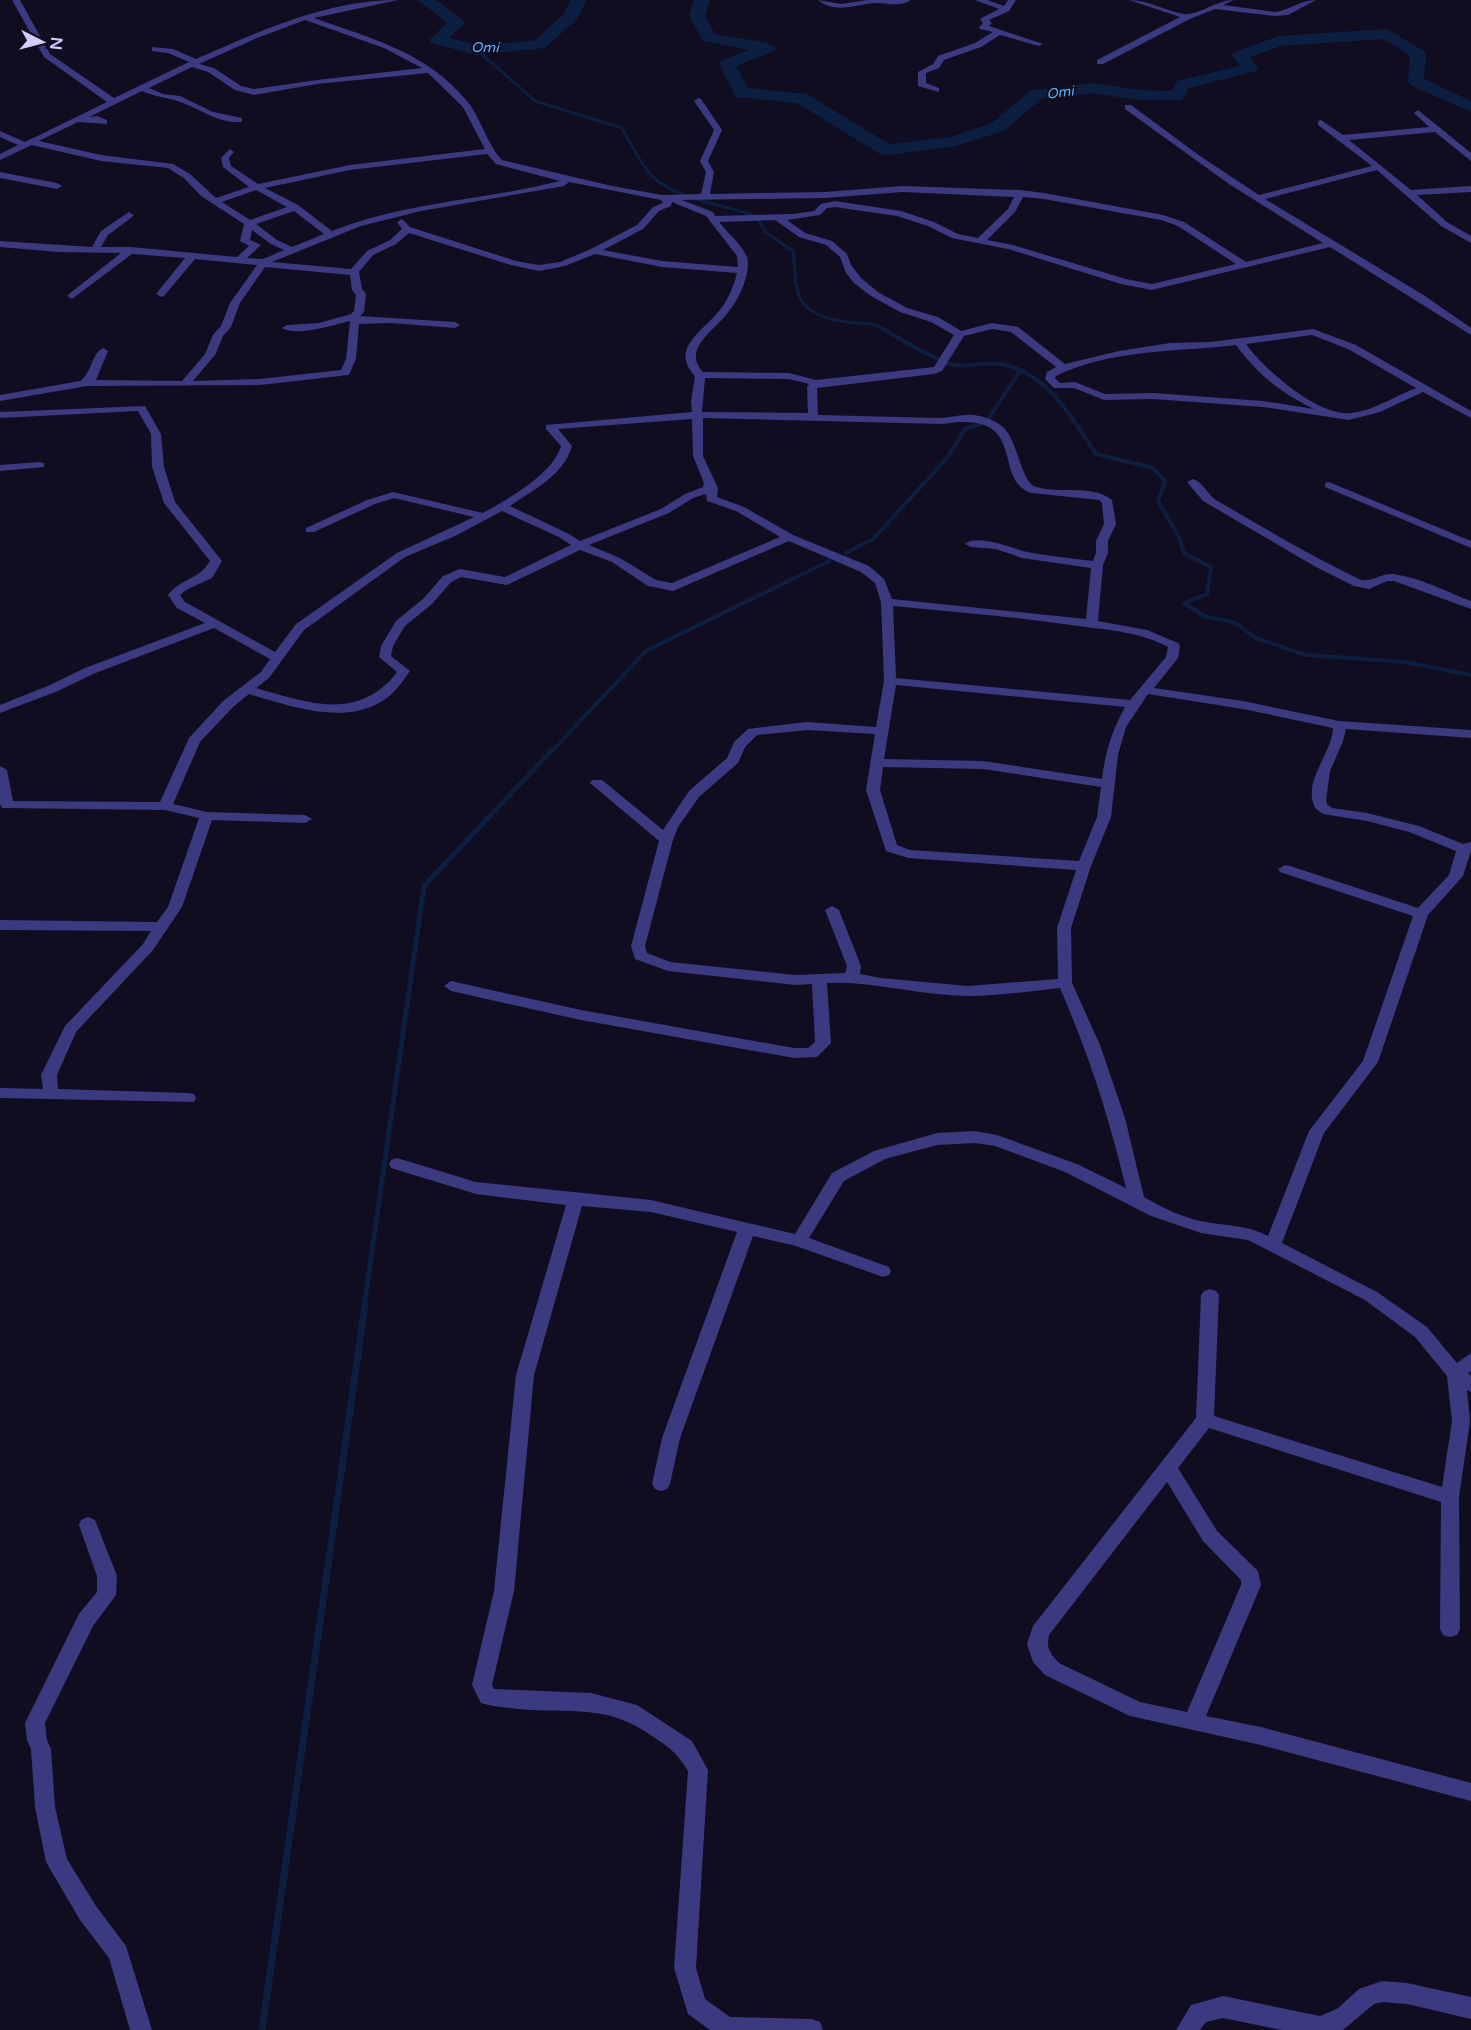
<svg xmlns="http://www.w3.org/2000/svg" width="1471" height="2030" viewBox="0 0 1471 2030" font-family="'Varela Round',sans-serif">
<style>
.lines{fill:none;stroke-linecap:round;stroke-linejoin:round}
.stream-far3{stroke:#0c1f41;stroke-width:3}
.stream-far2{stroke:#0c1f41;stroke-width:4}
.stream-far1{stroke:#0c1f41;stroke-width:5}
.stream{stroke:#0c1f41;stroke-width:7}
.river{fill:#0c1f41;fill-rule:evenodd}
.street{fill:#3b397f;fill-rule:evenodd}
.labels{text-anchor:middle;stroke-width:4.5;stroke-linejoin:round;paint-order:stroke}
.far-water-label{font-size:14px;font-style:italic;fill:#5db3fd;stroke:#100d20}
</style>
<rect width="100%" height="100%" fill="#100d20"/>
<g class="lines">
<path class="stream-far3" d="M477,50L535,101L622,128C632,144 639,163 652,176C679,202 724,203 757,217L765,232L793,251C795,265 794,286 800,298C813,322 851,323 874,324L879,327"/>
<g class="stream-far2">
<path d="M876,325C900,338 925,355 950,364C965,369 985,361 1001,364C1047,372 1073,419 1096,454L1153,468L1165,481L1158,501L1179,537L1184,553L1211,567L1207,594L1184,603L1206,617L1234,622L1256,638L1306,655L1405,662L1471,675"/>
<polyline points="846,553 873,539 947,458 965,429 986,422 1020,371"/>
<polyline points="551,752 646,651 829,561"/>
</g>
<polyline class="stream-far1" points="364,1307 424,886 552,750"/>
<polyline class="stream" points="262,2030 365,1305"/>
<g class="river">
<polygon points="418,0 436,0 463,20 465,23 449,38 477,45 534,41 564,14 571,0 587,0 577,19 545,48 477,55 431,43 429,40 447,23"/>
<polygon points="694,0 710,0 705,16 715,34 768,43 776,48 774,51 736,66 748,88 807,94 889,144 950,137 992,123 1030,91 1036,90 1093,83 1138,90 1171,91 1177,81 1240,66 1232,55 1234,52 1279,36 1387,29 1424,51 1426,54 1424,79 1471,101 1471,112 1410,85 1408,81 1410,56 1384,39 1281,46 1250,57 1258,68 1256,71 1189,88 1182,100 1138,100 1093,93 1041,99 1004,131 952,147 886,155 880,154 797,103 736,97 719,64 721,61 749,50 703,41 689,16"/>
</g>
<g class="street">
<path d="M12,0H20L50,54L114,98L189,62L168,53L152,51V47L173,49L196,59C260,31 327,0 398,0L314,18C370,38 427,52 467,101C481,118 488,146 502,160L612,186L662,195L701,194L706,172L700,161L714,130L694,101L698,98L701,99L722,130L708,161L714,172L710,194L825,192L902,186L1020,190L1044,193L1163,215L1184,222L1246,262L1323,243L1229,184L1125,109V105H1131L1200,156L1259,195L1372,166L1318,125V121L1321,120L1343,135L1429,127L1414,113L1418,110L1471,153V161L1435,132L1349,140L1411,190L1471,186V192L1417,195L1447,222L1471,236V243L1441,226L1377,170L1265,199L1425,296L1471,328V335L1330,247L1152,290L1121,284L1008,249L952,238L928,226L897,216L835,207L827,208L820,215L787,220L805,233L832,241L847,254L851,265L861,278L878,292L907,308L938,317L961,331L992,323L1018,327L1065,364L1119,351L1170,343L1210,342L1313,329L1356,345L1471,411V418L1423,392L1380,412L1349,420L1263,407L1153,399L1104,400L1074,388H1054L1045,379L1047,372L1056,367L1011,332L992,329L964,336L942,371L934,374L817,388L818,415C858,416 898,417 938,418C950,418 962,414 974,415C985,417 996,420 1004,428C1018,442 1021,482 1036,487C1059,494 1093,484 1112,500L1116,524L1108,541V553L1103,565L1098,621L1147,630L1178,643L1180,646L1178,658L1154,688L1243,701L1339,721L1471,730V738L1346,729L1343,741L1330,771L1326,800L1327,804L1332,808L1367,813L1419,826L1463,844L1471,842V851L1463,876L1428,915L1378,1062L1324,1133L1282,1243L1377,1292L1427,1327L1457,1363L1471,1353V1371L1468,1373L1471,1376V1392L1467,1390L1470,1421L1459,1497L1460,1629L1457,1635L1450,1637L1443,1635L1440,1629L1441,1502L1209,1428L1178,1468L1217,1531L1258,1571L1261,1585L1206,1716L1261,1727L1471,1783V1801L1261,1745L1130,1716L1045,1675L1033,1662L1027,1644L1033,1626L1196,1418L1201,1295L1204,1291L1210,1289L1216,1291L1219,1295L1214,1416L1442,1487L1452,1421L1447,1376L1415,1337L1365,1300L1248,1240L1201,1233L1151,1216L1065,1172L995,1146L975,1143L937,1145L885,1159L844,1181L809,1238L889,1267L891,1271L889,1275L883,1277L796,1246L753,1236L680,1438L670,1484L667,1489L661,1491L655,1489L652,1484L662,1438L737,1232L651,1212L582,1206L534,1375L514,1591L492,1685L494,1689L591,1693L637,1705L692,1741L708,1770L696,1968L705,1999L730,2017L812,2019L820,2022L823,2030H710L688,2014L674,1968L688,1771C677,1753 669,1747 652,1736C605,1703 571,1714 518,1709C505,1707 493,1707 481,1703L472,1685L494,1591L516,1375L566,1205L476,1194L391,1168L389,1164L391,1160L397,1158L476,1182L651,1200L795,1234L832,1173L874,1151L937,1133L975,1131L997,1135L1077,1164L1126,1188C1109,1117 1089,1055 1060,988C1030,991 998,996 968,996C921,996 874,981 827,983L831,1043L817,1057L794,1058L581,1020L451,991L444,986L451,981L581,1010L794,1048H808L815,1042L812,984L795,985L668,971L635,959L631,946L659,841L590,783L592,780H602L663,830L689,791L727,758L734,742L748,729L807,722L876,727L884,681L881,602L875,583L861,572L789,541L673,591L648,586L612,562L580,550L507,585L461,577L451,582L432,604L405,626L393,646L391,656L410,671C401,684 392,697 377,704C339,724 287,705 249,694L233,707L200,742L173,804L207,812L305,815L312,819L305,823L212,820L182,907L153,950L76,1032L57,1075L58,1089L188,1093L194,1094L196,1098L194,1102L0,1098V1088L43,1089L41,1075L65,1026L143,944L151,931L0,930V920L157,922L168,907L199,818L165,810L2,808L0,804V766L7,770L13,801L160,802L189,738L223,701L261,672L270,659L214,628L93,674L58,691L0,713V705L50,685L85,668L205,623L177,608L168,595C181,578 199,580 210,561L164,503L152,467L151,434L138,411L0,418V412L145,406L161,434L164,467L175,502L222,561L212,578L186,590L180,595L185,602L275,652L296,624L397,553L474,517L394,498L375,504L314,532H306V528L367,500L393,492L483,513C508,499 553,474 561,446L546,429V425L692,412L691,401L695,376C669,349 703,331 719,311C728,300 734,286 737,273L662,267L595,254L565,266L539,271L511,265L409,233L396,244L373,255L359,272L362,289L366,294L364,312L360,316L455,322L460,325L455,328L391,323L359,324L356,359L349,375L260,385L87,386L0,401V395L80,381C92,373 91,354 103,348L108,351L96,380L182,381L205,354L213,335L221,326L230,303L257,265L195,259L164,296L161,297L156,294L185,258L132,254L72,299L67,296L69,294L121,253L58,252L0,247V241L92,247L101,231L129,212L134,215L132,217L108,235L101,247H131L237,257L249,246L240,241L244,224L201,196L184,178L168,168L101,161L32,145L0,160V154L18,145L0,137V131L25,142L107,102L44,57ZM305,20L384,48L422,68L317,80L254,89L241,86L214,68L199,64L257,38ZM192,67L208,72L235,90L254,95L317,84L428,73L463,107L485,149L350,165L258,184L231,166L229,158L234,152L230,149L221,158L223,167L249,187L216,198L190,174L173,164L101,155L39,141L78,122L107,124V120L97,116L89,117L142,91C153,96 163,97 174,100C197,106 216,124 242,122V118L213,112L180,96L163,94L149,88ZM487,154L496,164L560,181C485,200 405,202 332,231L298,205L265,188L350,170ZM569,182L661,200L663,203L653,207L637,225L591,249L560,262L539,265L516,261L410,227L402,219L397,222L402,229L390,240L367,251L351,269L272,262L361,226L421,211L564,186ZM256,190L287,207L250,220L222,202ZM902,192L1014,197L1008,209L978,238L958,234L934,222L901,211L835,201L821,204L814,211L793,214L715,216L713,212L682,200L825,198ZM1023,197L1044,199L1161,220L1178,226L1236,264L1152,284L1126,279L1013,245L987,240L1015,212ZM672,202L706,216L737,256L738,267L662,261L603,250L643,229L659,211L671,206ZM294,211L324,234L292,247L277,240L256,224ZM775,220L799,237L826,245L840,257L846,273L854,283L871,296L900,312L931,322L954,335L934,367L816,380L789,373L703,372C682,350 713,331 726,315C736,303 744,288 747,273C748,267 749,260 746,255C740,243 727,232 719,222ZM252,230L271,244L284,250L263,259L247,258L261,245L250,240ZM265,267L350,275L352,290L356,295L354,311L351,314L319,323L287,325L282,328C295,337 334,325 350,321L346,359L341,370L260,379L193,381L215,355L223,336L231,327L240,303ZM1312,335L1348,349L1416,388C1395,396 1373,411 1351,413C1318,417 1264,369 1246,344ZM1236,345C1257,374 1281,393 1314,409L1263,401L1153,393L1105,394L1075,382L1060,383L1055,378L1056,376C1110,349 1178,352 1236,345ZM705,378L789,379L809,384L807,387L808,413L702,412ZM703,418L942,424C1032,409 990,481 1032,493L1099,500L1102,503L1104,524L1096,541V553L1093,561C1070,558 1046,556 1023,551C1009,547 977,534 965,544L971,547L996,549L1022,558L1091,568L1086,619L892,599L884,579L869,566L793,535L744,507L717,497L718,488L703,456ZM692,419L693,456L704,483L703,487L685,494L661,509L580,541L567,533L510,506C533,490 564,475 572,446L558,429ZM706,494L707,501L736,511L780,537L672,583L656,580L620,558L589,545L669,513L693,498ZM502,511L559,537L571,545L505,577L460,569L443,576L424,598L396,621L381,646L379,657L397,672C359,722 308,703 256,688L269,678L304,630L405,557L455,536ZM893,606C955,612 1017,617 1078,626C1109,630 1140,632 1168,647L1166,657L1130,700L896,678ZM896,685L1125,707C1112,731 1105,752 1102,779L983,761L884,759ZM1148,694L1243,709L1333,728C1332,754 1302,781 1315,808L1323,814L1367,821L1409,832L1456,851L1449,875L1418,908L1290,866L1285,865L1278,869L1280,872L1413,916L1363,1061L1309,1131L1268,1236C1248,1225 1227,1226 1205,1222C1184,1218 1163,1208 1144,1197L1125,1118L1100,1045L1072,983L1071,928L1091,866L1111,817L1118,755L1126,727ZM807,730L875,734L866,790L886,851L908,858L1076,870L1057,928L1058,979L968,986L881,978L860,974L861,966L839,910L832,906L825,910L847,966L845,973L795,975L670,962L647,953L645,946L673,840L678,827L699,797L738,763L745,747L757,735ZM883,767L983,769L1101,787L1097,817L1079,861L910,850L897,845L880,790ZM1167,1482L1203,1541L1241,1580V1585L1187,1712L1140,1702L1059,1663C1050,1653 1046,1649 1049,1635Z"/>
<path d="M818,0L841,4L867,0H911C899,8 887,2 874,3C854,5 835,14 818,0Z"/>
<polygon points="975,0 987,0 1004,6 1008,0 1016,0 1009,11 989,20 992,23 989,26 1043,44 1039,46 1000,35 981,47 944,60 939,68 926,73 926,83 939,88 939,92 918,86 918,72 933,64 938,56 975,43 993,32 980,29 979,27 983,23 980,19 999,9"/>
<path d="M1129,0C1149,0 1165,11 1184,14C1197,16 1217,0 1234,0L1223,5L1275,12C1290,10 1301,0 1316,0L1288,15L1275,16L1215,9L1190,19L1103,64H1097V60L1180,17Z"/>
<polygon points="0,172 57,183 62,186 57,189 0,178"/>
<polygon points="40,462 44,463 44,467 0,471 0,465"/>
<path d="M1193,479C1203,482 1207,494 1216,500C1264,528 1311,556 1361,580C1373,582 1381,573 1393,574C1419,577 1447,592 1471,601V609L1394,581H1387L1369,589L1354,586L1316,567L1203,501L1187,482Z"/>
<polygon points="1329,482 1471,541 1471,548 1325,487 1325,483"/>
<polygon points="88,1517 95,1520 97,1525 117,1576 116,1595 93,1626 45,1723 47,1740 51,1749 55,1807 67,1859 96,1906 126,1946 152,2030 130,2030 109,1958 80,1920 46,1862 35,1807 31,1749 27,1740 25,1723 79,1614 97,1592 97,1576 79,1525 81,1520"/>
<polygon points="1382,1981 1407,1983 1471,1997 1471,2019 1407,2004 1382,2002 1374,2004 1343,2030 1282,2030 1223,2018 1206,2022 1200,2030 1176,2030 1191,2005 1223,1996 1320,2016 1337,2009 1359,1989"/>
</g>
</g>
<g class="labels">
<g class="far-water-label">
<text transform="translate(485 47) rotate(1)" y="5">Omi</text>
<text transform="translate(1060 92) rotate(-7)" y="5">Omi</text>
</g>
</g>
<g transform="translate(42 42) rotate(96)" stroke="#100d20" stroke-width="4.5" paint-order="stroke">
<path d="M0-4.5L10 22L0 15L-10 22Z" fill="#d3cdfe"/>
<text y="-9" font-size="16" font-weight="bold" text-anchor="middle" fill="#d3cdfe">N</text>
</g>
</svg>
